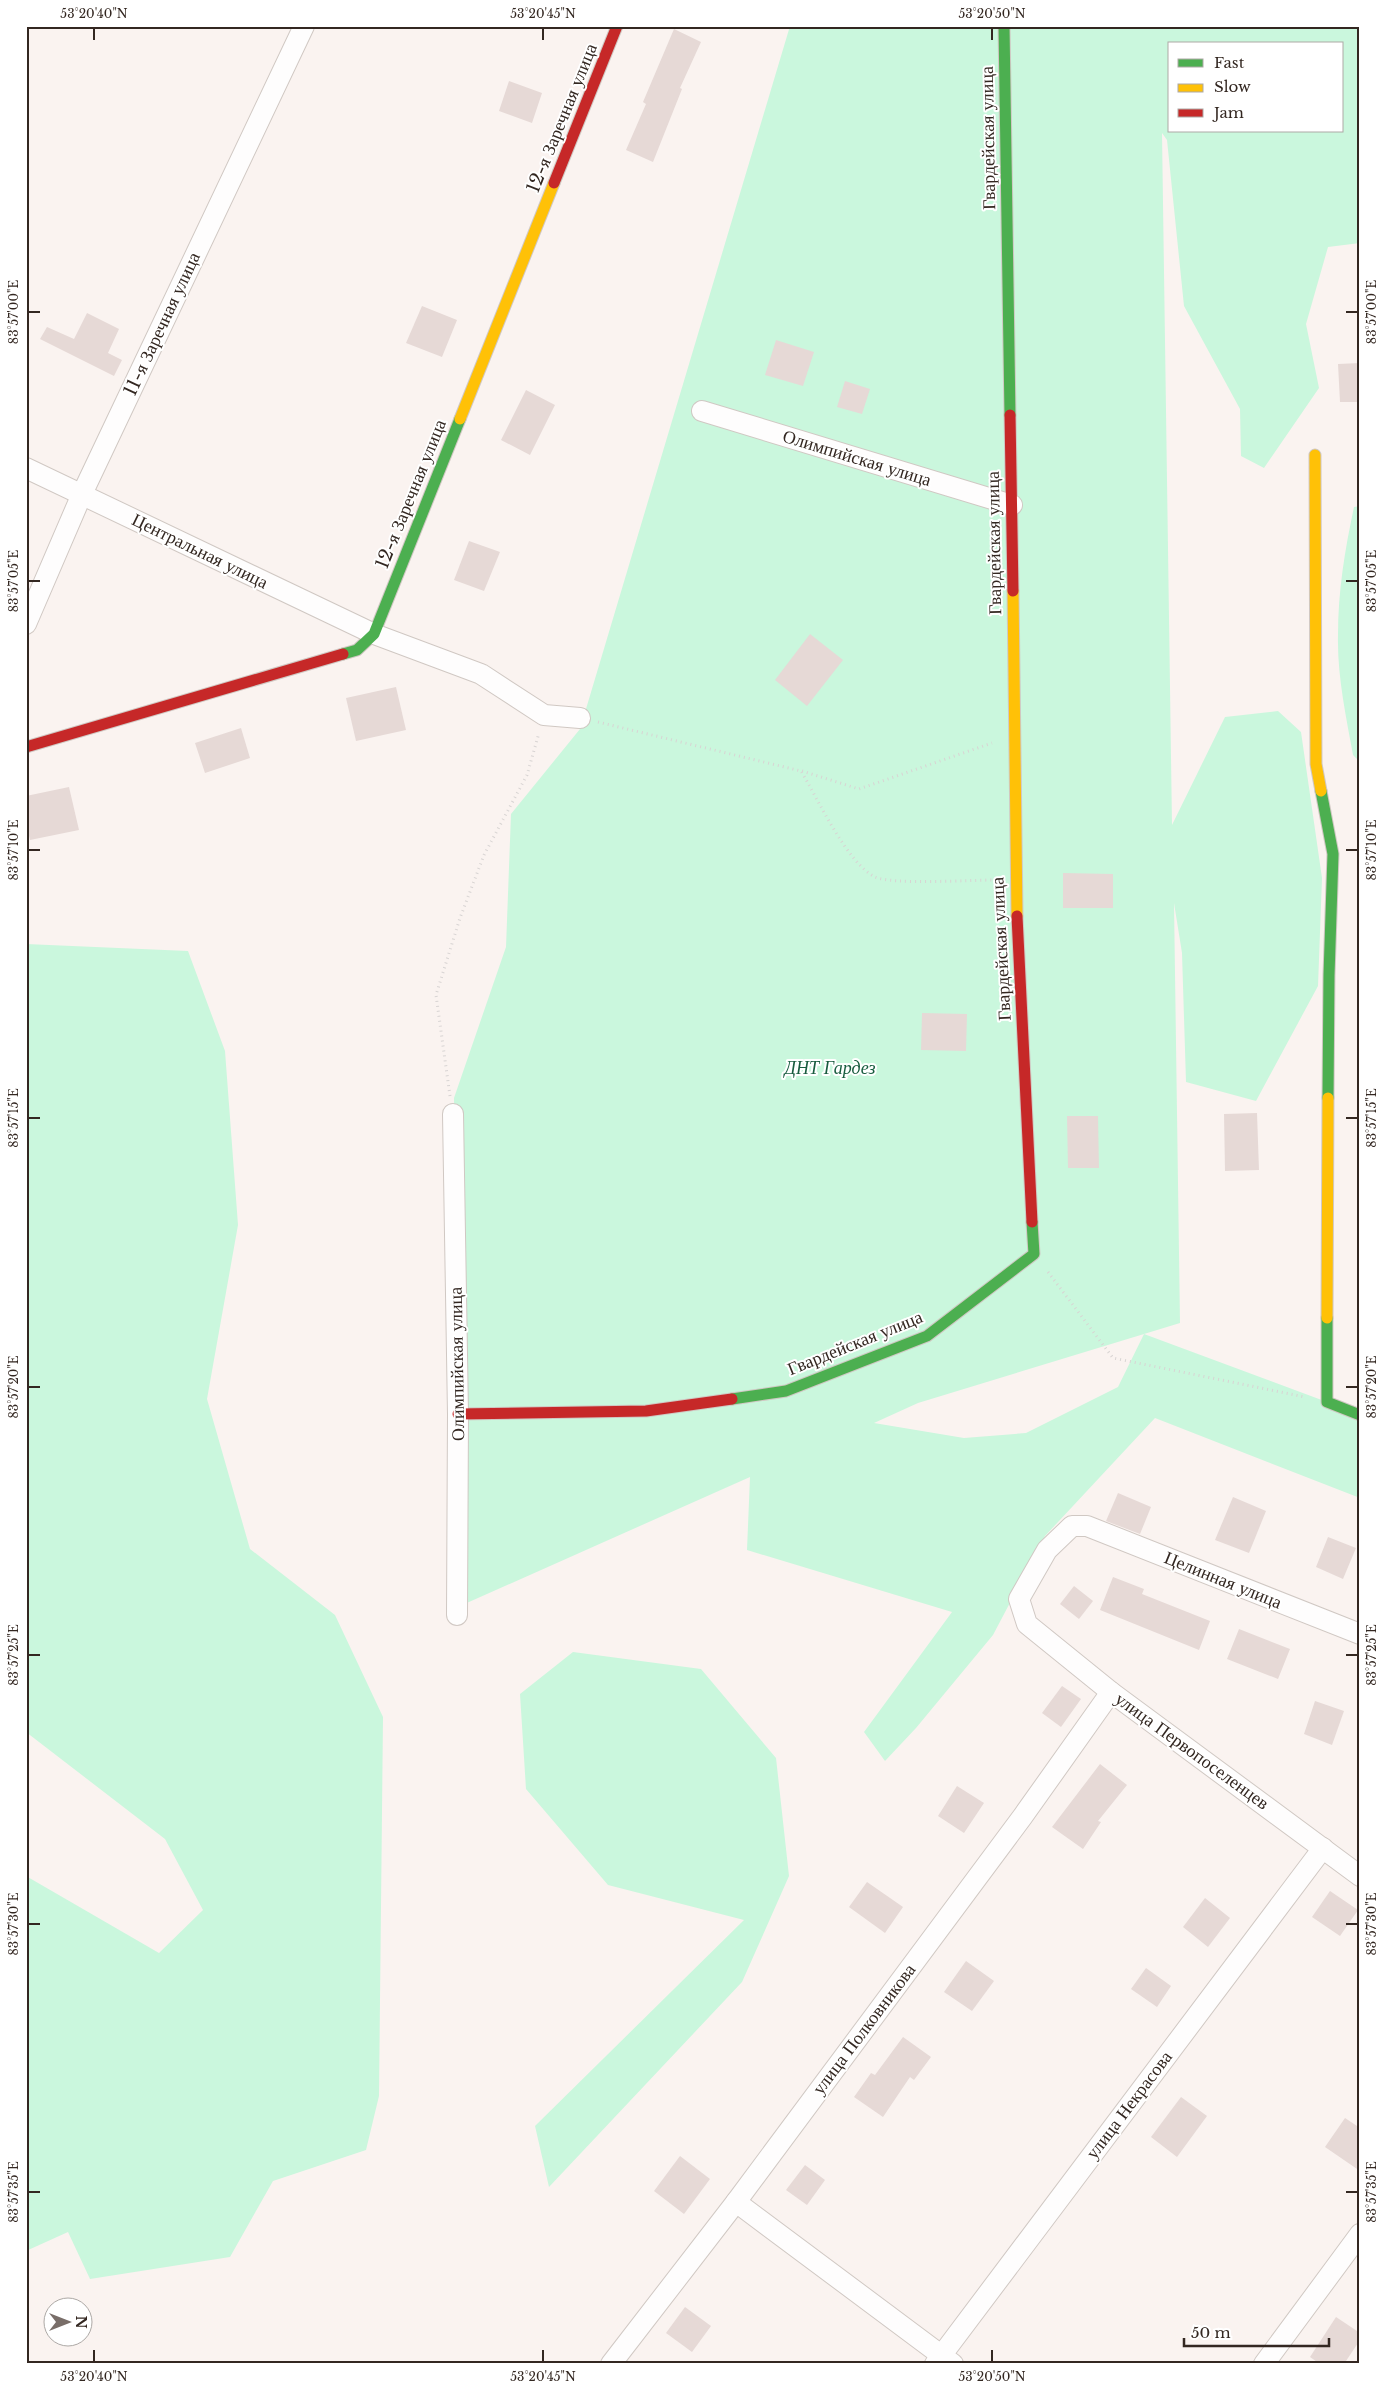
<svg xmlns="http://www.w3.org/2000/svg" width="1386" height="2390" viewBox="0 0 1386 2390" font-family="'Libre Baskerville',serif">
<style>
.green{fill:#caf7dd;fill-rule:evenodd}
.building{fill:#e6d9d6}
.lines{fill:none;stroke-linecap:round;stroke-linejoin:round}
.street-casing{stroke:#d0c8c3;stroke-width:22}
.fast-casing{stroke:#d0c8c3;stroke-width:13}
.slow-casing{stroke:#d0c8c3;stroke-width:13}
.jam-casing{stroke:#d0c8c3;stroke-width:13}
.path{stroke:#d8d4d3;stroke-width:3;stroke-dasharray:1 4;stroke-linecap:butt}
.street{stroke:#fefdfd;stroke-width:20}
.fast{stroke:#4caf50;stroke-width:11}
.slow{stroke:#ffc107;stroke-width:11}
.jam{stroke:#c62828;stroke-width:11}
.ticks{fill:none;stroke:#332721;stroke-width:2}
.labels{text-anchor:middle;stroke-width:4;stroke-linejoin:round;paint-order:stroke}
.street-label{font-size:18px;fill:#332721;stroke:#fff}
.park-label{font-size:18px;font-style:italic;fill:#185c3f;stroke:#fff}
.neatline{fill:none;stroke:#332721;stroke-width:2}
.ticks-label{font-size:12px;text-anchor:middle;fill:#332721}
</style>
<rect width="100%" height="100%" fill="#faf3f0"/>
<g class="green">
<path d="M790,26H1360V243L1328,247L1306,324L1319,388L1264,468L1241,456L1240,409L1184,306L1167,140L1162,133L1172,825L1225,717L1278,711L1301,732L1322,878L1318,986L1256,1101L1186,1082L1182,953L1174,903L1180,1323L1144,1334L1327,1402L1360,1418V1498L1155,1418L1045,1536L993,1635L916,1728L885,1761L864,1732L952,1612L747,1550L750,1477L460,1606L454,1098L506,947L511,814L580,729ZM1170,44H1342V131H1170ZM1144,1334L1118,1387L1026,1433L964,1438L874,1423L918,1403Z"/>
<path d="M1360,506V762L1353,755C1346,716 1337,675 1338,635C1338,591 1345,549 1354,507Z"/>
<polygon points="26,944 188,951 225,1051 238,1225 207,1399 250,1549 335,1615 383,1717 379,2096 366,2150 273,2181 230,2257 90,2279 68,2232 26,2251 26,1876 159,1953 203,1910 165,1839 26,1732"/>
<polygon points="573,1652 701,1669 776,1758 789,1876 742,1982 549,2187 535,2126 744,1920 608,1885 526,1789 520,1694"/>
</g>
<g class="building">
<polygon points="674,29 701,42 680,88 682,89 653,162 626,150 646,104 643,102"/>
<polygon points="509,81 542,93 532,123 499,111"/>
<polygon points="422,306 457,320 442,357 406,343"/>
<polygon points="87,313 119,329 108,353 122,360 114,376 40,339 47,327 74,339"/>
<polygon points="776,340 814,352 803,386 765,375"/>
<polygon points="1360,363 1360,402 1340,402 1338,364"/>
<polygon points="845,381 870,389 862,414 837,407"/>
<polygon points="526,390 555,405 530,455 501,440"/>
<polygon points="469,541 500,552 484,591 454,580"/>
<polygon points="810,634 843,660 807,706 775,680"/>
<polygon points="396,687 406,730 356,741 346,698"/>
<polygon points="241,728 250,758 205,773 195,743"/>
<polygon points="69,787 79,830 30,840 26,823 26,796"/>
<polygon points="1063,873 1113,874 1113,908 1063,908"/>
<polygon points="922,1013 967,1014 966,1051 921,1050"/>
<polygon points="1257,1113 1259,1170 1225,1171 1224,1114"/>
<polygon points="1067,1116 1098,1116 1099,1168 1068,1168"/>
<polygon points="1118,1493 1151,1507 1140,1534 1106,1521"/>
<polygon points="1233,1497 1266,1511 1249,1553 1215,1540"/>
<polygon points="1328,1537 1356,1548 1343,1579 1316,1567"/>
<polygon points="1113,1577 1144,1589 1142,1594 1210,1621 1199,1650 1100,1610"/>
<polygon points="1074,1586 1093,1601 1079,1619 1060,1604"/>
<polygon points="1239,1629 1290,1649 1278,1679 1227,1659"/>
<polygon points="1062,1686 1081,1699 1061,1727 1042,1713"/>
<polygon points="1315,1701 1344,1711 1332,1745 1304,1734"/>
<polygon points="1100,1764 1127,1785 1098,1821 1101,1822 1083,1849 1052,1827"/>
<polygon points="957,1786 984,1803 964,1833 938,1816"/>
<polygon points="867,1882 903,1907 885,1933 849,1907"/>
<polygon points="1330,1891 1358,1910 1340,1936 1312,1917"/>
<polygon points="1205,1898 1230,1918 1208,1947 1183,1927"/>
<polygon points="966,1961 994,1981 972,2011 944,1992"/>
<polygon points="1146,1968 1171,1986 1157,2007 1131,1989"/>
<polygon points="903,2037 931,2057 914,2080 910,2077 883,2117 854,2097 871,2073 875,2075"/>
<polygon points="1181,2097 1207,2116 1177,2157 1151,2137"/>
<polygon points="1345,2118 1360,2128 1360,2171 1325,2147"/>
<polygon points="680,2156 710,2179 684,2214 654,2191"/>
<polygon points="805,2165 825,2180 807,2205 786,2190"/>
<polygon points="685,2307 711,2326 692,2352 666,2333"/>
<polygon points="1336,2317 1360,2333 1360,2340 1344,2364 1320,2364 1310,2357"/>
</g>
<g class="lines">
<g class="street-casing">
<g id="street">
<polyline points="702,411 1012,505"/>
<polyline points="26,468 374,634 481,674 544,715 580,718"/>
<polyline points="26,624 82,494 304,26"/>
<polyline points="453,1114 458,1414 457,1615"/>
<polyline points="1360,1634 1087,1526 1072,1526 1047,1550 1019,1599 1027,1624 1111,1692 1360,1876"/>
<polyline points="736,2202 953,2364"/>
<polyline points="611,2364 736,2202 1023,1816 1111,1692"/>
<polyline points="935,2364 1323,1848"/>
<polyline points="1264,2364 1360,2234"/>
</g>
</g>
<g class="fast-casing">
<g id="fast">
<polyline points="1004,26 1010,415"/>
<polyline points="343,654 357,650 374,634 460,419"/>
<polyline points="1321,791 1333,854 1329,975 1328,1098"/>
<polyline points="1327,1318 1327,1402 1360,1415"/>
<polyline points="732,1399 786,1391 927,1336 1034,1254 1032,1222"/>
</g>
</g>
<g class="slow-casing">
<g id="slow">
<polyline points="460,419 554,183"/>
<polyline points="1315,455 1316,764 1321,791"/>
<polyline points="1013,591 1017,916"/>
<polyline points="1327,1318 1328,1098"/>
</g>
</g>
<g class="jam-casing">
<g id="jam">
<polyline points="554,183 617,26"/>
<polyline points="1010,415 1013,591"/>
<polyline points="26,747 343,654"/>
<polyline points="1017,916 1032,1222"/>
<polyline points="458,1414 646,1411 732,1399"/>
</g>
</g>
<g class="path">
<path d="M598,722L801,771C818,799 847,863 875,877C892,885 971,880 994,880"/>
<polyline points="802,771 859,789 992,743"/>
<polyline points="450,1096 436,995 460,918 484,855 527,775 539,733"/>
<polyline points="1048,1272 1113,1358 1305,1397"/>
</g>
<use href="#street" class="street"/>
<use href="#fast" class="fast"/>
<use href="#slow" class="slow"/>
<use href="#jam" class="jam"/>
</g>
<path class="ticks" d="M94,28V40M543,28V40M992,28V40M28,312H40M1346,312H1358M28,581H40M1346,581H1358M28,850H40M1346,850H1358M28,1118H40M1346,1118H1358M28,1387H40M1346,1387H1358M28,1655H40M1346,1655H1358M28,1924H40M1346,1924H1358M28,2192H40M1346,2192H1358M94,2350V2362M543,2350V2362M992,2350V2362"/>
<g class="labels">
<g class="street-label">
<text transform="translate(562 118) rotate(-68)" y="6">12-я Заречная улица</text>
<text transform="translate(988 138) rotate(-91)" y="6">Гвардейская улица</text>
<text transform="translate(162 324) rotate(-65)" y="6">11-я Заречная улица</text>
<text transform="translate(857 458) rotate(17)" y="6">Олимпийская улица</text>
<text transform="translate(411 494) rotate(-68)" y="6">12-я Заречная улица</text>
<text transform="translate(994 543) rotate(-91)" y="6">Гвардейская улица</text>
<text transform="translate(200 551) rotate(26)" y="6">Центральная улица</text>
<text transform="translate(1001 949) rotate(-93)" y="6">Гвардейская улица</text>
<text transform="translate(855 1343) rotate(-22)" y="6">Гвардейская улица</text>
<text transform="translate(457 1364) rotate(-91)" y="6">Олимпийская улица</text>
<text transform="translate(1223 1580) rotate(22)" y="6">Целинная улица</text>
<text transform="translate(1192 1751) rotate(36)" y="6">улица Первопоселенцев</text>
<text transform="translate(864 2029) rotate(-53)" y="6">улица Полковникова</text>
<text transform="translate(1129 2105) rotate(-53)" y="6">улица Некрасова</text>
</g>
<g class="park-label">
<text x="830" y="1074">ДНТ Гардез</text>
</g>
</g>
<rect width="1386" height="2390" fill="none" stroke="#ffffff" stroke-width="55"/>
<rect x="1168" y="42" width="175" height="90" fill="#ffffff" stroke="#ada9a6"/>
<rect x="1178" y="59" width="25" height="8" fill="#4caf50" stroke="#ada9a6"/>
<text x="1214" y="68" font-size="15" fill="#332721">Fast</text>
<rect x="1178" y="84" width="25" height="8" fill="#ffc107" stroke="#ada9a6"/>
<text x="1214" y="92" font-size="15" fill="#332721">Slow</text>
<rect x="1178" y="109" width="25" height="8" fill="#c62828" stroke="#ada9a6"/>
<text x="1214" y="118" font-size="15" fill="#332721">Jam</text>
<g transform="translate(68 2322) rotate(90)"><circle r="24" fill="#ffffff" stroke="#ada9a6"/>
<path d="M0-4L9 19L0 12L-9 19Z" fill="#796e69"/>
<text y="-8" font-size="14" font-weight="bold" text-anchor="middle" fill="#332721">N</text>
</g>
<path d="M1184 2338v8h145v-8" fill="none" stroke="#332721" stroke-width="2.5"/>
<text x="1191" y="2338" font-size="15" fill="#332721" stroke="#ffffff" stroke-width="4" paint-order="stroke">50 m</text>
<rect x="28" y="28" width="1330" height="2334" class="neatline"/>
<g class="ticks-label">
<text x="94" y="18">53°20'40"N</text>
<text x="543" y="18">53°20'45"N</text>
<text x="992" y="18">53°20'50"N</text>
<text transform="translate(1372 312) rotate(-90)" y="4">83°57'00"E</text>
<text transform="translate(14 312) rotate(-90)" y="4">83°57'00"E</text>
<text transform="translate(14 581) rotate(-90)" y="4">83°57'05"E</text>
<text transform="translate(1372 581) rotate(-90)" y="4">83°57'05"E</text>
<text transform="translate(1372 850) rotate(-90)" y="4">83°57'10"E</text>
<text transform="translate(14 850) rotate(-90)" y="4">83°57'10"E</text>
<text transform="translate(1372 1118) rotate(-90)" y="4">83°57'15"E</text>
<text transform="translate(14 1118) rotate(-90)" y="4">83°57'15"E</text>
<text transform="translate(1372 1387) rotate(-90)" y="4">83°57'20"E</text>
<text transform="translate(14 1387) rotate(-90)" y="4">83°57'20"E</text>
<text transform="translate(14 1655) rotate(-90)" y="4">83°57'25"E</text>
<text transform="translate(1372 1655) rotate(-90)" y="4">83°57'25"E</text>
<text transform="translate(14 1924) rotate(-90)" y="4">83°57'30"E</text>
<text transform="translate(1372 1924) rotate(-90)" y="4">83°57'30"E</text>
<text transform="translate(1372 2192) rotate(-90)" y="4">83°57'35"E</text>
<text transform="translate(14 2192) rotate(-90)" y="4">83°57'35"E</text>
<text x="94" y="2381">53°20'40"N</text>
<text x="543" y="2381">53°20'45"N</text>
<text x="992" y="2381">53°20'50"N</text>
</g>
</svg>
